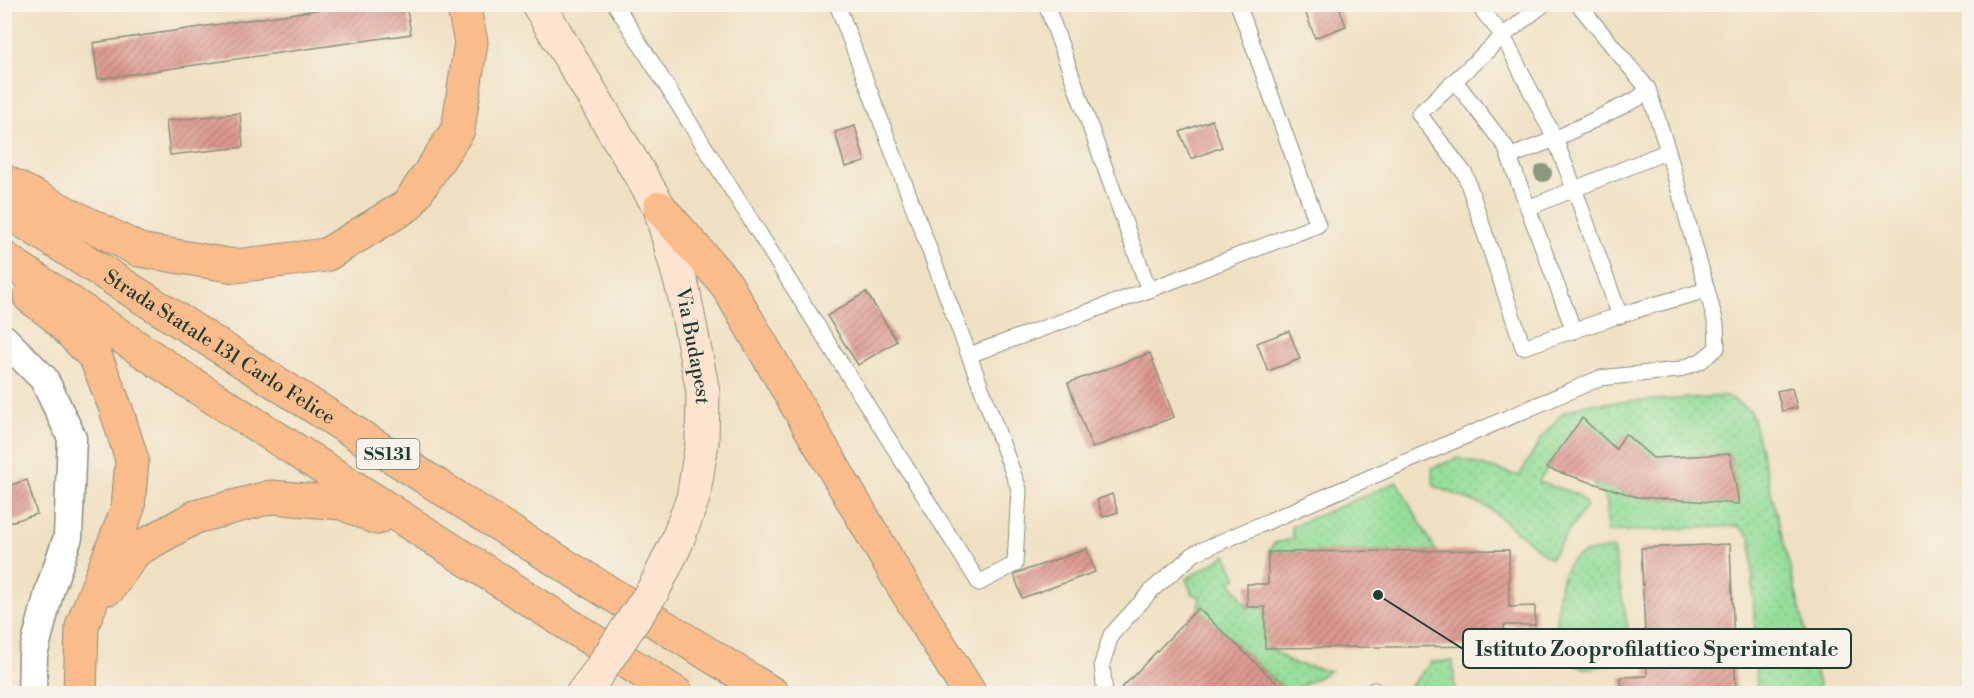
<svg xmlns="http://www.w3.org/2000/svg" width="1974" height="698" viewBox="0 0 1974 698" font-family="'Libre Bodoni',serif">
<style>
.grass{fill:url(#grass-dots);stroke:#5a8e66;stroke-width:1.5}
.building{fill:url(#building-hatch)}
.lines{fill:none;stroke-linecap:round;stroke-linejoin:round}
.service-casing{stroke:#878e7a;stroke-width:17}
.minor-casing{stroke:#878e7a;stroke-width:31}
.secondary-casing{stroke:#878e7a;stroke-width:35}
.trunk-casing{stroke:#878e7a;stroke-width:35}
.service{stroke:#fff;stroke-width:15}
.minor{stroke:#fff;stroke-width:28}
.secondary{stroke:#fde4d0;stroke-width:33}
.trunk{stroke:#f9bc8a;stroke-width:33}
.secondary-bridge-casing{stroke:#878e7a;stroke-width:35;stroke-linecap:butt}
.secondary-bridge{stroke:#fde4d0;stroke-width:33}
.tree{fill:#8a987e}
.labels{text-anchor:middle;stroke-width:4.5;stroke-linejoin:round;paint-order:stroke}
.shield{fill:#f7f3e8;stroke:#60746a;stroke-width:1.5}
.shield-label{font-size:18px;font-weight:bold;fill:#1f3d34}
.street-label{font-size:20px;fill:#1f3d34;stroke:#f7f3e8}
.leader{fill:none;stroke:#1f3d34;stroke-width:2}
.callout-dot{fill:#1f3d34;stroke:#f7f3e8;stroke-width:2}
.callout{fill:#f7f3e8;stroke:#1f3d34;stroke-width:2}
.callout-label{font-size:21px;text-anchor:middle;font-weight:bold;fill:#1f3d34}
</style>
<defs>
<pattern id="grass-dots" width="8" height="8" patternUnits="userSpaceOnUse" patternTransform="scale(1.5)"><rect width="8" height="8" fill="#95de99"/><path d="M2 2h.1M6 6h.1" fill="none" stroke="#80bf84" stroke-width="1.8" stroke-linecap="round"/></pattern>
<pattern id="building-hatch" width="6" height="6" patternUnits="userSpaceOnUse" patternTransform="scale(1.5)"><rect width="6" height="6" fill="#dc978e"/><path d="M-1 1l2-2M0 6l6-6M5 7l2-2" fill="none" stroke="#b27c75"/></pattern>
</defs>
<rect width="100%" height="100%" fill="#f7f3e8"/>
<filter id="ink" filterUnits="userSpaceOnUse"><feTurbulence type="fractalNoise" baseFrequency=".0167" numOctaves="2"/><feDisplacementMap in="SourceGraphic" scale="12" xChannelSelector="R" yChannelSelector="G"/><feConvolveMatrix kernelMatrix="1 2 1 2 8 2 1 2 1" color-interpolation-filters="sRGB"/></filter>
<filter id="wash" filterUnits="userSpaceOnUse"><feTurbulence type="fractalNoise" baseFrequency=".008" numOctaves="4" result="noise"/><feDisplacementMap in="SourceGraphic" scale="24" xChannelSelector="R" yChannelSelector="G"/><feGaussianBlur stdDeviation="1.35" result="paint"/><feColorMatrix in="noise" values="0 0 0 0 0 0 0 0 0 0 0 0 0 0 0 0 0 1.4 0 .05"/><feComposite in="paint" operator="in"/></filter>
<g filter="url(#wash)">
<rect width="100%" height="100%" fill="#efe0c1"/>
<g class="grass">
<polygon points="1727,396 1751,411 1821,693 1757,693 1751,538 1739,526 1607,532 1607,501 1591,482 1637,497 1739,504 1730,454 1653,458 1625,435 1616,449 1583,419 1538,482 1578,494 1587,505 1550,559 1487,507 1434,486 1432,468 1458,458 1519,476 1543,436 1563,413 1585,404"/>
<polygon points="1397,482 1436,551 1268,552 1274,543 1294,539 1291,527"/>
<path d="M1613,549L1630,639L1615,662C1604,666 1585,671 1575,665C1550,650 1553,576 1573,559C1584,550 1599,550 1613,549Z"/>
<polygon points="1226,555 1237,578 1231,581 1247,607 1265,607 1266,648 1271,648 1292,663 1330,671 1288,693 1198,608 1200,597 1192,594 1186,579"/>
<polygon points="1453,661 1455,693 1405,693 1431,662"/>
</g>
<g id="blocks">
<g class="building">
<polygon points="356,4 406,4 411,34 98,79 93,43"/>
<polygon points="1321,4 1338,4 1346,26 1315,38 1305,11"/>
<polygon points="240,113 243,147 170,155 166,121"/>
<polygon points="1212,120 1222,147 1191,159 1180,132"/>
<polygon points="855,126 865,162 845,167 835,132"/>
<polygon points="866,292 897,341 858,365 827,316"/>
<polygon points="1289,331 1300,359 1268,371 1257,343"/>
<polygon points="1150,353 1174,417 1092,448 1068,383"/>
<polygon points="1792,388 1797,408 1782,411 1777,391"/>
<polygon points="1582,418 1616,449 1625,434 1653,458 1730,454 1739,504 1637,497 1546,468"/>
<polygon points="27,480 37,514 4,524 4,487"/>
<polygon points="1112,494 1118,512 1103,517 1097,500"/>
<polygon points="1730,544 1736,694 1622,694 1621,677 1647,676 1641,548"/>
<polygon points="1087,549 1095,572 1022,598 1014,574"/>
<polygon points="1509,550 1509,607 1535,606 1535,625 1504,625 1504,646 1265,648 1265,607 1247,607 1247,584 1268,584 1268,552"/>
<polygon points="1198,608 1288,694 1116,694"/>
</g>
</g>
</g>
<g filter="url(#ink)">
<use href="#blocks" fill-opacity="0" stroke="#878e7a" stroke-width="1.5"/>
<g class="lines">
<g class="service-casing">
<g id="service">
<polyline points="615,4 979,583 1015,564 1019,489 969,355"/>
<polyline points="837,4 969,355 1149,290 1318,225 1238,4"/>
<polyline points="1046,4 1149,290"/>
<polyline points="1477,4 1503,36 1555,139 1574,188 1620,316"/>
<polyline points="1544,4 1503,36 1419,114 1465,174 1523,347 1636,310 1707,290"/>
<polyline points="1455,81 1505,146 1574,331"/>
<polyline points="1509,157 1555,139 1637,99 1648,89"/>
<polyline points="1528,208 1668,151"/>
<polyline points="1105,694 1102,664 1111,635 1153,589 1195,553 1600,378 1678,370 1701,361 1717,348 1716,324 1707,290 1668,151 1648,89 1578,4"/>
<polyline points="1369,694 1374,690"/>
</g>
</g>
<g class="minor-casing">
<polyline id="minor" points="4,339 44,379 72,438 68,537 50,589 33,655 32,694"/>
</g>
<g class="secondary-casing">
<g id="secondary">
<path id="s1" d="M538,4L660,208L684,294L703,392L702,443L693,498L676,544L654,589"/>
<polyline points="582,694 598,673"/>
</g>
</g>
<g class="trunk-casing">
<g id="trunk">
<polyline points="4,181 139,250 235,266 326,255 408,205 458,130 471,42 463,4"/>
<polyline points="660,208 726,284 897,576 970,694"/>
<path id="s2" d="M4,209L498,524L773,694"/>
<polyline points="4,258 189,382 677,694"/>
<polyline points="30,297 54,315 96,358 116,409 132,460 128,508 82,626 80,694"/>
<polyline points="109,588 135,551 195,517 271,497 342,503 377,518"/>
</g>
</g>
<use href="#service" class="service"/>
<use href="#minor" class="minor"/>
<use href="#secondary" class="secondary"/>
<use href="#trunk" class="trunk"/>
<g class="secondary-bridge-casing">
<polyline id="secondary-bridge" points="598,673 654,589"/>
</g>
<use href="#secondary-bridge" class="secondary-bridge"/>
</g>
<circle class="tree" cx="1543" cy="173" r="9"/>
</g>
<g class="labels">
<rect class="shield" x="356.5" y="439" width="63" height="30" rx="4.5"/>
<g class="shield-label">
<text x="388" y="460">SS131</text>
</g>
<g class="street-label">
<text dy="7" stroke="none"><textPath href="#s1" startOffset="380">Via Budapest</textPath></text>
<text dy="7" stroke="none"><textPath href="#s2" startOffset="256">Strada Statale 131 Carlo Felice</textPath></text>
</g>
</g>
<path class="leader" d="M1378 595L1463 649"/>
<circle class="callout-dot" cx="1378" cy="595" r="6"/>
<rect class="callout" x="1463" y="629" width="388" height="39" rx="6"/>
<g class="callout-label">
<text x="1657" y="656">Istituto Zooprofilattico Sperimentale</text>
</g>
<rect width="1974" height="698" fill="none" stroke="#f7f3e8" stroke-width="24"/>
</svg>
